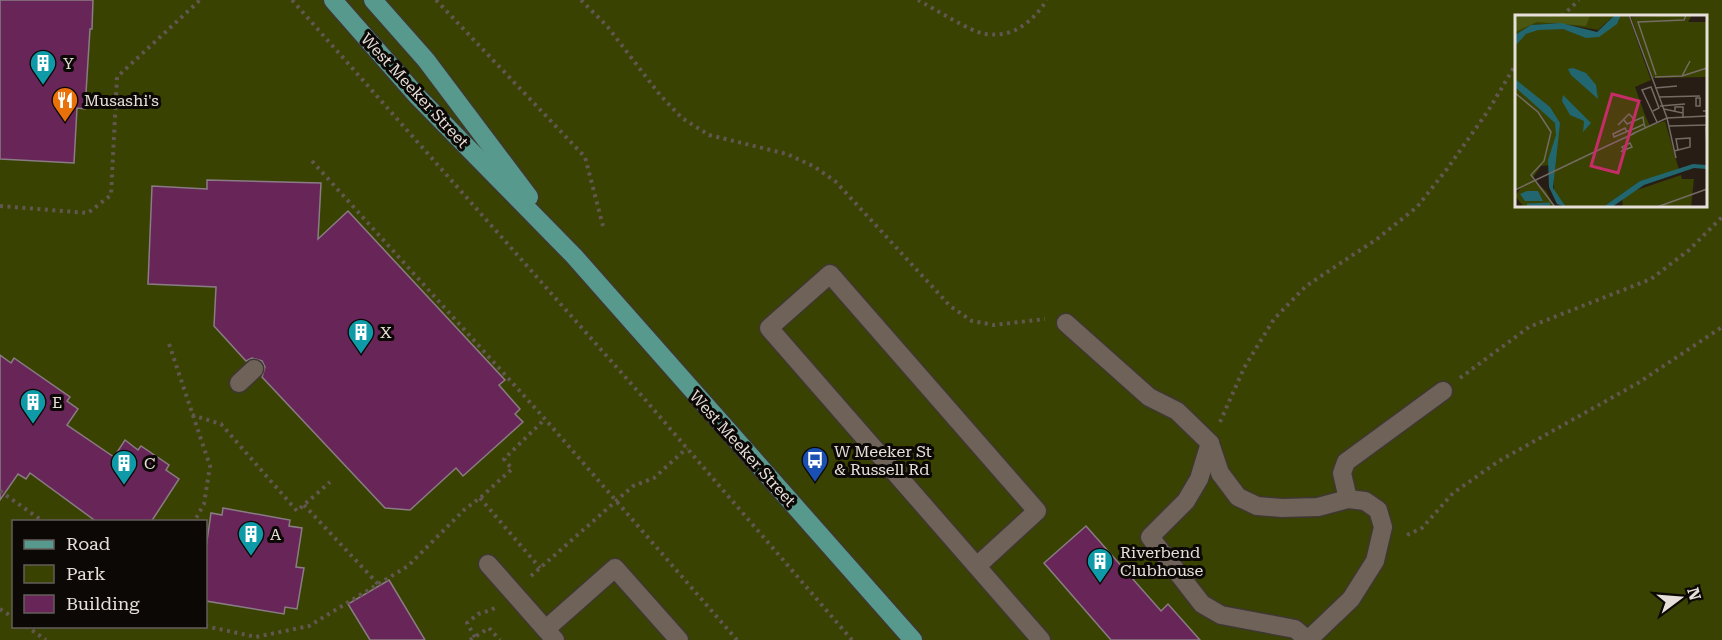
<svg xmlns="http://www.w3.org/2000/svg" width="1722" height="640" viewBox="0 0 1722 640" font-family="'Roboto Serif',serif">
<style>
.green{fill:#394200;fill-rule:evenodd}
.building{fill:#682658;stroke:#897c85;stroke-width:1.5}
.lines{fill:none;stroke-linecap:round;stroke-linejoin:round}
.minor-casing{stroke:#3f3732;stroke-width:21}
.major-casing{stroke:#3f3732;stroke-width:21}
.path{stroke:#615750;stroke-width:4;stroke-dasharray:3 4.5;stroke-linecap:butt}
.minor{stroke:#6e6259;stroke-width:18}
.major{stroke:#57998c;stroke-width:18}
.labels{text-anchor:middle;stroke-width:6;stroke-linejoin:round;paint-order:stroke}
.poi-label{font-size:16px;fill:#e7dfda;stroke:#0c0805;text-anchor:start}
.street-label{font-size:16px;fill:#e7dfda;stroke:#0c0805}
.inset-river{fill:none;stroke:#226770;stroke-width:3}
.inset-road{fill:none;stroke:#746b64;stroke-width:1.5}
.view{fill:#c62c68;fill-opacity:0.15;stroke:#c62c68;stroke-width:3}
.inset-edge{fill:none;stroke:#e7dfda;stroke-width:3}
</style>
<rect width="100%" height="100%" fill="#271d15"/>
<path class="green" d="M0,0H1722V640H0ZM1516,16H1706V206H1516ZM14,522H206V626H14Z"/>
<g class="building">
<polygon points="0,0 93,0 92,29 90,29 85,109 77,108 74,163 0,159"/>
<polygon points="207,180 321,183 318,239 348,211 505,380 499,385 520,409 515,414 523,422 463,476 456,468 410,510 385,508 262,377 265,367 262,361 252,358 246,361 214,326 216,287 148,284 152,186 207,189"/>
<polygon points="0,355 11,363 14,358 70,397 67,401 78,409 67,425 114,457 125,440 138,450 141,446 169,465 166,470 179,479 151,522 97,522 30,473 26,479 18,474 0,500"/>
<polygon points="223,508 290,520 289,526 302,528 296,567 304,568 297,609 285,607 284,614 206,601 206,548 211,513 222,515"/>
<polygon points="1086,526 1161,611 1168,604 1200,640 1111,640 1044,563"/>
<polygon points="389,580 425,640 370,640 348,604"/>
</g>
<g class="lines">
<g class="minor-casing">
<g id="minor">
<polyline points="1066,323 1149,397 1177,411 1210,443 1220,473 1238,497 1257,506 1282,508 1318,507 1348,499 1365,501 1378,510 1383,527 1375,561 1351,599 1308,640"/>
<polyline points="239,383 254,369"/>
<polyline points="1210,443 1199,479 1186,501 1150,537 1202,604 1221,615 1295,629 1308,640"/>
<polyline points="1348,499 1342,473 1346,462 1443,391"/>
<polyline points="488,564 555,640"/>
<polyline points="977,566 1037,511 830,274 769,328 1041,640"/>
<polyline points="546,629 615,568 679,640"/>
</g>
</g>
<g class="major-casing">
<g id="major">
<polyline points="333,0 418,97 574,256 913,640"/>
<polyline points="373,0 426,60 529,197"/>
</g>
</g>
<g class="path">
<polyline points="292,0 642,396 852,640"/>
<polyline points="436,0 585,157 603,226"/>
<polyline points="581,0 607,26 660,95 682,118 709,135 787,154 815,167 836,182 950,306 972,321 994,325 1045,319"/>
<path d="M918,0C931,7 973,33 985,34C1014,38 1032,22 1047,0"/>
<polyline points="1562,16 1579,0"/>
<polyline points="312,161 545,419 737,640"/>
<polyline points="0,206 88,213 111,195 117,77 200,0"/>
<polyline points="169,344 210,466 204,504 194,522"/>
<polyline points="1460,378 1529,327 1651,279 1689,250 1722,217"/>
<polyline points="192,415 221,424 297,511 330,482"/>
<polyline points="1220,422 1244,368 1274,319 1306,286 1377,239 1417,207 1447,169 1488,111 1516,64"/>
<polyline points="0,491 44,522"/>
<polyline points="480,498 540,568"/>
<polyline points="304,505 378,584"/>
<polyline points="1407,535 1422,528 1453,493 1499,461 1638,383 1722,327"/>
<polyline points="531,576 633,486 654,478 687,448"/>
<polyline points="0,609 14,618"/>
<polyline points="26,626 46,640"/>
<polyline points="205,626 256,637 309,626 408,566 465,509 480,498 512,469 504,459 545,419"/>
<polyline points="475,637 467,623 478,614 491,610 496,607"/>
<polyline points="470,640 489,628 500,640"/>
</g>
<use href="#minor" class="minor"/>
<use href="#major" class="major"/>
</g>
<defs>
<g id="building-pin" transform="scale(1.35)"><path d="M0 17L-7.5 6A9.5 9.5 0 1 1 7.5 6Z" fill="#0f9aa8" stroke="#0c0805"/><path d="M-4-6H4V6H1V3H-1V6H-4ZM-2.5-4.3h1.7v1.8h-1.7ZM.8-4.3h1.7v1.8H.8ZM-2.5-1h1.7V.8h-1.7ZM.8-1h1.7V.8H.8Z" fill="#fff"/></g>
<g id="restaurant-pin" transform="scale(1.35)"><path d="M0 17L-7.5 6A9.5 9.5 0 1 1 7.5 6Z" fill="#e8710a" stroke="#0c0805"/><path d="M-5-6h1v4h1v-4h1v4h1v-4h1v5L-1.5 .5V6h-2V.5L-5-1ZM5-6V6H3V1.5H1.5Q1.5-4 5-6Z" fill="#fff"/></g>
<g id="bus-pin" transform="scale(1.35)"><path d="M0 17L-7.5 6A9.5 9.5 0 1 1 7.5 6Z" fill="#1a4fb4" stroke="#0c0805"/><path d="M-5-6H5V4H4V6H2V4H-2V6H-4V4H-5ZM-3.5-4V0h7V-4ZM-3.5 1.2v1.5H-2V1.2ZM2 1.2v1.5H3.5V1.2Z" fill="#fff"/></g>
</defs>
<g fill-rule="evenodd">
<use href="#building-pin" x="43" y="63"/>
<use href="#restaurant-pin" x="65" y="100"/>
<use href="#building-pin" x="361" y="332"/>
<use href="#building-pin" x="33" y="402"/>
<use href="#bus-pin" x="815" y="460"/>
<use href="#building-pin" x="124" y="463"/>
<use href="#building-pin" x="251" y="534"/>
<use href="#building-pin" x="1100" y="561"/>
</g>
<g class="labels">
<g class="poi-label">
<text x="63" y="69">Y</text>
<text x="84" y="106">Musashi's</text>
<text x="380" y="338">X</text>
<text x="52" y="408">E</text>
<text x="834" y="457">W Meeker St<tspan x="834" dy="18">&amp; Russell Rd</tspan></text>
<text x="144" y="469">C</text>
<text x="270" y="540">A</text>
<text x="1120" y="558">Riverbend<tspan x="1120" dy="18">Clubhouse</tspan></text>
</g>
<g class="street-label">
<text transform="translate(415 90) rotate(47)" y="6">West Meeker Street</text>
<text transform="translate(743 448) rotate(48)" y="6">West Meeker Street</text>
</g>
</g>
<g transform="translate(1515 15)">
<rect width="192" height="192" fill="#271d15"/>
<path d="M100,0L83,15L43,8L18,10L0,20V0ZM106,0H113L136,65L120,72L130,100L135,111L150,106L164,155L125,166L88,192H51L39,176L38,150L26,151L17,164L31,176L40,192H9L0,181L5,174L0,172V31L7,21L22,14H48L82,22ZM169,0H177L173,7H192V62L138,63L116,2ZM166,160L167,164H179L176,192H108L107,184L113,178Z" fill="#394200"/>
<path d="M2,0H75V1L71,11L22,7L0,17Z" fill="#4b5610"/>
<path d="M100,0H106L102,9L84,22L71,23L48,14L23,15L11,19L0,31V20L16,10L46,8L82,17ZM58,53L71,58L81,70L83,84L56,60L53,54ZM0,64L35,92L45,108L38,173L51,192L42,189L34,172L33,145L41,120L40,108L0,72ZM48,80L76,108L68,117L69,106L55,100L47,86ZM178,149L191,150L192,154L179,153L129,170L97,192H88L125,166ZM12,176H23L28,186H10L5,179Z" fill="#226770"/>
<path class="inset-river" d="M12,190L35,189"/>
<path class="inset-road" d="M114,0L152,103L161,143M141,60L123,7L169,5L171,0M167,61L192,53M140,62L167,61L175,46M140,73L162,71M0,78L23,97L36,117L29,146L16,160L40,192M144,82L185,81M181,83H185V91H181ZM145,91L170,89M149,94L168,98V102M138,96L144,93L136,72L127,75L142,107M188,96H192V81M160,97V92H168V98M109,105L112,109L128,102L129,109M103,110L114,99L119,104M154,111L192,110M191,112L192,133M112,117L110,113L98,119L99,122L123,112L129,109L130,112M117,119L152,103L192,101M92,131L120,118M159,136L175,132V123L161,124L163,135M106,137L107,136L117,132L115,128L107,132L109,135M0,175L94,130M142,192L192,174"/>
<path class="view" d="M97,79L124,86L103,158L76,151Z"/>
<rect width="192" height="192" class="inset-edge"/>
</g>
<rect x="12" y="520" width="195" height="108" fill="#0c0805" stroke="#645e5a" stroke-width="1.5"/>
<rect x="24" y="540" width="30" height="9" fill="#57998c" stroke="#645e5a" stroke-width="1.5"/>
<text x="66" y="550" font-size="18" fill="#e7dfda">Road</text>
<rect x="24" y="565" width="30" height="18" fill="#394200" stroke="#645e5a" stroke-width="1.5"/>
<text x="66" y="580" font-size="18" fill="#e7dfda">Park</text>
<rect x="24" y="595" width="30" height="18" fill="#682658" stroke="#645e5a" stroke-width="1.5"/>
<text x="66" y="610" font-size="18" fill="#e7dfda">Building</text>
<g transform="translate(1680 598) rotate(74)" stroke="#0c0805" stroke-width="4.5" paint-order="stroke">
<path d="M0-4.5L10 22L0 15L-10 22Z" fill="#e7dfda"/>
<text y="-9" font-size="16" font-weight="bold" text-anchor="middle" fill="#e7dfda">N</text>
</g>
</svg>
